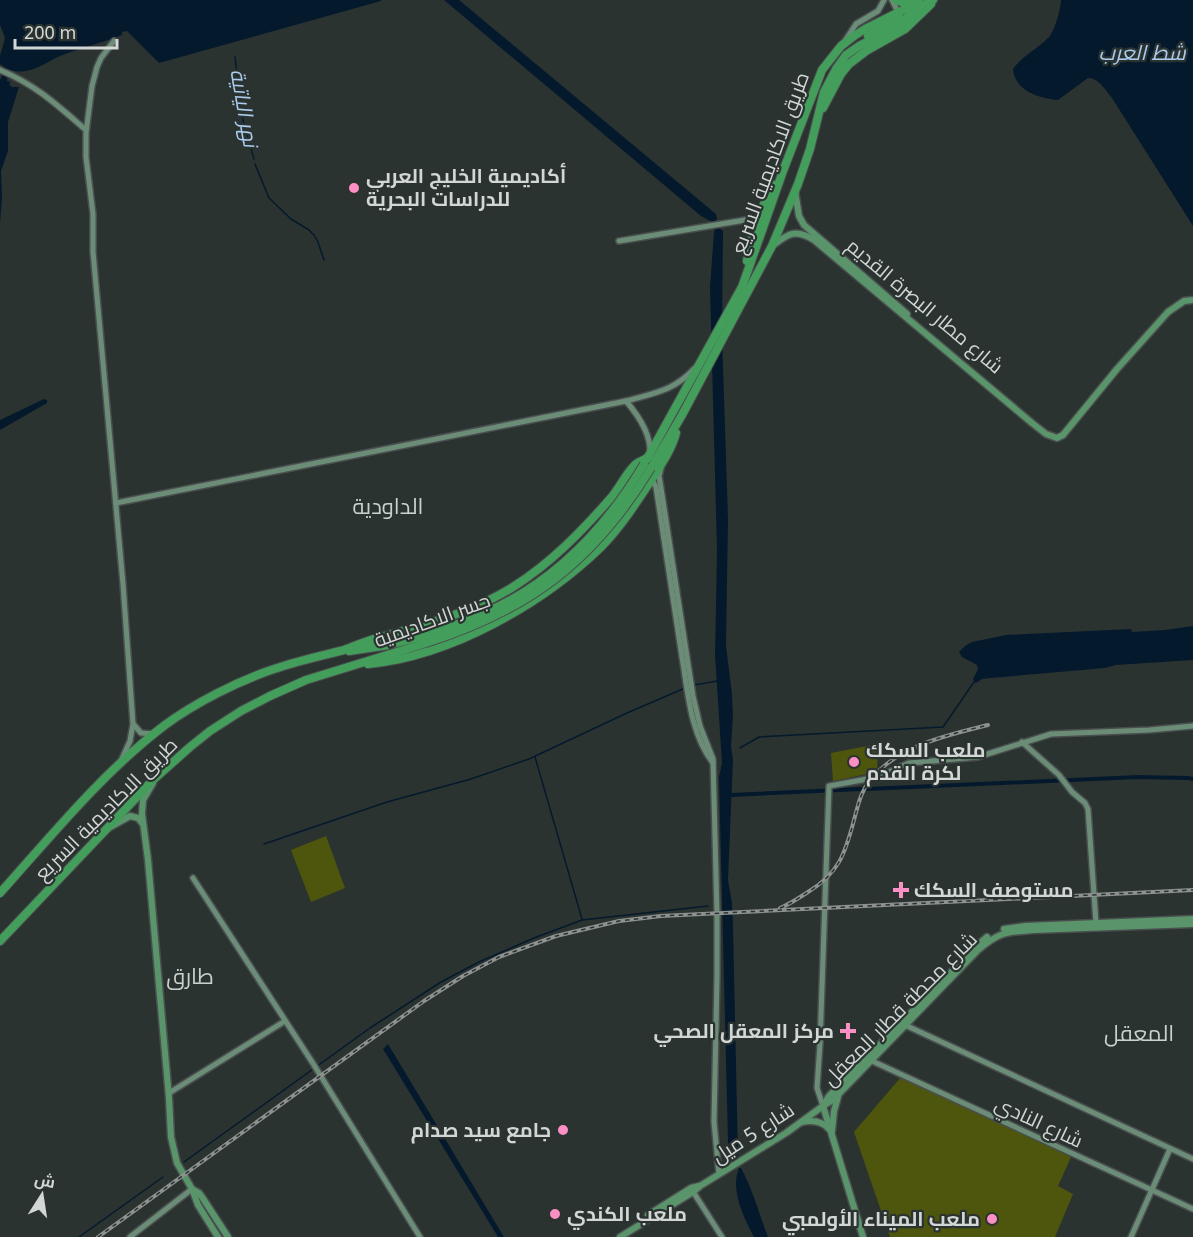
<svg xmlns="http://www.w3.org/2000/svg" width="1193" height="1237" viewBox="0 0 1193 1237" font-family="'Noto Sans',Cairo,sans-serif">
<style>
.green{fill:#4d560c}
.water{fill:#05192d}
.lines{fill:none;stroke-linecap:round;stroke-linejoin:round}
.stream{stroke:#05192d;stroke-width:1.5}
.canal{stroke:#05192d;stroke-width:4}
.river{stroke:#05192d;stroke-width:6}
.secondary-casing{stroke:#494f4e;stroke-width:8}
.primary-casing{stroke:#494f4e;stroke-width:9}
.highway-casing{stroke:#494f4e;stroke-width:10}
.secondary{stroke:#6b8c77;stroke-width:5}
.primary{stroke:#5a946b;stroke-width:6}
.highway{stroke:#449e5b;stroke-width:8}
.rail-casing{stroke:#8d9291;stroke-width:4}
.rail{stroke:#2b3331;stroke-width:1.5;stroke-dasharray:4.5;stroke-linecap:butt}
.highway-bridge-casing{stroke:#494f4e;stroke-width:10;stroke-linecap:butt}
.highway-bridge{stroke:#449e5b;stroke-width:8}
.poi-dot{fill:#fc8fc3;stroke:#2b3331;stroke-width:2}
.labels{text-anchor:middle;stroke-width:4.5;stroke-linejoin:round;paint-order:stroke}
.street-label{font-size:20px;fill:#d2d6d5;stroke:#2b3331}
.poi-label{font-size:20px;font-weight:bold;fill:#d2d6d5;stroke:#2b3331;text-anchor:start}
.water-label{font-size:21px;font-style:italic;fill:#acccef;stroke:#2b3331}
.quarter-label{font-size:22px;fill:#c9d2d0;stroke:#2b3331}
</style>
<rect width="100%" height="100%" fill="#2b3331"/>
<g class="green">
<polygon points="878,744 877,772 833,781 831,753"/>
<polygon points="326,836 345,888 311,902 291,850"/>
<polygon points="901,1077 1071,1157 1058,1186 1073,1194 1055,1237 890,1237 854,1132"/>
</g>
<g class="water">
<path d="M0,0H381V1L159,63L127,31L122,32V35C102,43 80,48 60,56C49,61 38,69 26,71C17,73 6,70 0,64V56L5,38L0,25Z"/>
<polygon points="444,0 459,0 716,214 717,219 715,221 710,221 701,216"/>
<path d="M1061,0H1193V226L1112,98C1105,90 1099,78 1088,78L1058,100C1038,98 1015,91 1013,69C1024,54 1038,49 1049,37C1055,30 1061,8 1061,0Z"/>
<polygon points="0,79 11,82 9,84 12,87 19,87 8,122 8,151 1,171 2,198 0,224"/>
<polygon points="718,227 723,231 722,336 728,519 726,646 732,694 733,716 731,746 733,760 728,880 732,903 733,926 738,1156 734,1160 732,1158 728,1142 719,777 722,763 715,655 717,551 710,287 714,232 715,229"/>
<polygon points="44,399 47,400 47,403 0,430 0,420"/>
<polygon points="1193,626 1193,660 1116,665 1105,668 991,678 982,679 976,683 974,682 973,679 978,669 977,665 962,657 959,652 965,646 972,642 1006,635 1131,629 1132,632 1165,630"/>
<polygon points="388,1044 504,1237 498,1237 383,1049"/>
<path d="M739,1168H741C753,1190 759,1214 768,1237H754C743,1216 730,1190 739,1168Z"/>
</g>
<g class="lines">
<g class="stream">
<polyline points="235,57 242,116 254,159"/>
<polyline points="255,164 269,198 291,219 309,230 314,235 318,242 324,260"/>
<polyline points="694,685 717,681"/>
<polyline points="740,748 759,737 943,727 974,682"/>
<polyline points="535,757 582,919"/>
<polyline points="264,844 387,802 471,779 529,759 627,713 685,688"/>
<polyline points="184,1162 370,1028 441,982 479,962 534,938 582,920 708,906"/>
<polyline points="79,1237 163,1177"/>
</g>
<g class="canal">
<polyline points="867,789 1138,777 1188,778 1193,779"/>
<polyline points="732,795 861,789"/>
</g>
<polyline class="river" points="0,102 6,69"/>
<g class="secondary-casing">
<g id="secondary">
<polyline points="892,0 898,12"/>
<polyline points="114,41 101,58 97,67 92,86 86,133 86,157 93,214 93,252 123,584 133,724 130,741 121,761"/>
<polyline points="845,41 856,24 878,11 884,0"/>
<path d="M0,70C36,85 57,105 86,130"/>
<polyline points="619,241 757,218"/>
<path d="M626,401C638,415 651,434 650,453"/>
<polyline points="661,468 659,476 661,488 693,696 700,726 713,759 717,914 717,977 714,1122 719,1174"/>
<path d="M649,484L654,483L656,487C665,544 673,601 682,657C688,692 690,733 713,763"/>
<path d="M116,503L626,401C654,393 674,391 695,368"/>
<polyline points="134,725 141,733 154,734"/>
<polyline points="1022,742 1059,775 1072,792 1085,803 1088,809 1096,923"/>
<polyline points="193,878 314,1065 420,1237"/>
<polyline points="905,1025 1193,1159"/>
<polyline points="872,1061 1193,1209"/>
<polyline points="169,1093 285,1021"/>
<polyline points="823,1106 817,1088 820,1044 829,786 878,777 909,763 978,757 1051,734 1149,730 1193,726"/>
<polyline points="692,1190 722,1237"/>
<polyline points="130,1237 192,1189"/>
<polyline points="1131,1237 1170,1149"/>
</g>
</g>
<g class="primary-casing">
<g id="primary">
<polyline points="795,191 799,216 804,225 907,314"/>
<path d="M772,246C788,234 795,228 814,240L1032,423L1046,434L1057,438L1063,435L1117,369L1168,312L1184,301L1193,300"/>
<polyline points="153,783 143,800 142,814 148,860 169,1098 171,1137 177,1163 192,1189 198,1205 218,1237"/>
<polyline points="110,827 130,816 138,818 142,823"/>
<polyline points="1004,929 1026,926 1193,919"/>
<polyline points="823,1106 829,1096 979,944 987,937"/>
<polyline points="823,1106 863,1237"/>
<path d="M802,1122C812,1120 822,1121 829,1129"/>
<polyline points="832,1131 834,1111 838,1097"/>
<polyline points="192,1189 199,1193 202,1197 228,1237"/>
<polyline points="648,1215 691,1188 699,1186"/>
<path d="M620,1237L693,1192L700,1186L786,1133L823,1106L833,1100L978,950C999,932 1006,932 1033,930L1193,924"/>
</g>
</g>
<g class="highway-casing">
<g id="highway">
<polyline points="896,0 904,3 914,2"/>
<polyline points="868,36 897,20 899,17 898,12"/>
<polyline points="823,108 841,74 849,64 866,51 905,29 931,4"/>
<path d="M747,261C752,233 759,209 774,185"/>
<polyline points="647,459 742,287 783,171 822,70 841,46 854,36 865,29 919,2"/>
<polyline points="651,468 682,415 772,246 798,184 810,149 824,92 836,69 846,55 859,46 899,25 915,9 933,0"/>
<polyline points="349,651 389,645 424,636"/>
<path d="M368,664C451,656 542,604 601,547C619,529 634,506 648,485C658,469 671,452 676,433"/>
<path d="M0,893C52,835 103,772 165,725C195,703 238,681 274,669C297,661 320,656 344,650C355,646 366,641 378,638C425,625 471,613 513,587C551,563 581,532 610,499C619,489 625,475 634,466C638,461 645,461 649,456"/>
<polyline points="0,941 154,779 190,747 210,731 241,711 270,696 306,680 426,643"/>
</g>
</g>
<use href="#secondary" class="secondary"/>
<use href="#primary" class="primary"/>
<use href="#highway" class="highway"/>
<g class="rail-casing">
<g id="rail">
<path d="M780,908C790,904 799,898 808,892C839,873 845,854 854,820C858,805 861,790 872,778C900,745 948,735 988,725"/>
<polyline points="98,1237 424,1001 463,976 499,957 556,936 619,921 661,916 1193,890"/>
</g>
</g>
<use href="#rail" class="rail"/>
<g class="highway-bridge-casing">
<g id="highway-bridge">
<path d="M424,636C446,629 467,621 489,611C557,580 606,528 644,464"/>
<path d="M426,643C530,610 594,561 651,468"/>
</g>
</g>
<use href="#highway-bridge" class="highway-bridge"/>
</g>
<g class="poi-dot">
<circle cx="354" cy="188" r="6"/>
<circle cx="854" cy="762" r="6"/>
<path d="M898 881h6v6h6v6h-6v6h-6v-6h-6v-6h6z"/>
<path d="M845 1022h6v6h6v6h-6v6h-6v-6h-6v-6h6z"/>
<circle cx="563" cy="1130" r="6"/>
<circle cx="555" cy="1214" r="6"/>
<circle cx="992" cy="1219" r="6"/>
</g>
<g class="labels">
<g class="street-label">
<text transform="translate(770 163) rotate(-70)" y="7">طريق الاكاديمية السريع</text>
<text transform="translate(925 306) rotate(40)" y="7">شارع مطار البصرة القديم</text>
<text transform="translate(432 620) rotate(-20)" y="7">جسر الاكاديمية</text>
<text transform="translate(106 809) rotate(-45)" y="7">طريق الاكاديمية السريع</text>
<text transform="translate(900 1009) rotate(-45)" y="7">شارع محطة قطار المعقل</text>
<text transform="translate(1039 1122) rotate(25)" y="7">شارع النادي</text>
<text transform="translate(753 1133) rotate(-33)" y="7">شارع 5 ميل</text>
</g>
<g class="poi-label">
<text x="366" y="183">أكاديمية الخليج العربي<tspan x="366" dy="23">للدراسات البحرية</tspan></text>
<text x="866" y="757">ملعب السكك<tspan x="866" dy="23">لكرة القدم</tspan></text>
<text x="914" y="897">مستوصف السكك</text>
<text x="834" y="1038" text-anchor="end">مركز المعقل الصحي</text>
<text x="551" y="1137" text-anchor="end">جامع سيد صدام</text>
<text x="567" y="1221">ملعب الكندي</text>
<text x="980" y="1226" text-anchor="end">ملعب الميناء الأولمبي</text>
</g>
<g class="water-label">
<text x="1142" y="60">شط العرب</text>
<text transform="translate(244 108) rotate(80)" y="7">نهر الياتية</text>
</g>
<g class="quarter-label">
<text x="388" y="514">الداودية</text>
<text x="190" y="984">طارق</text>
<text x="1139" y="1041">المعقل</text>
</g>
</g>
<g transform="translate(42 1195) rotate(12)" stroke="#2b3331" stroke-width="4.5" paint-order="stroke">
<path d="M0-4.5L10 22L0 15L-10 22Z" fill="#d2d6d5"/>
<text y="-9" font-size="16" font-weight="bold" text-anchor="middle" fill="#d2d6d5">ش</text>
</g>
<path d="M15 39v9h102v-9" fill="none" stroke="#d2d6d5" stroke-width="3"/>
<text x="24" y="39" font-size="18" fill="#d2d6d5" stroke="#2b3331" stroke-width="4.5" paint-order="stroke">200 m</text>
</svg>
